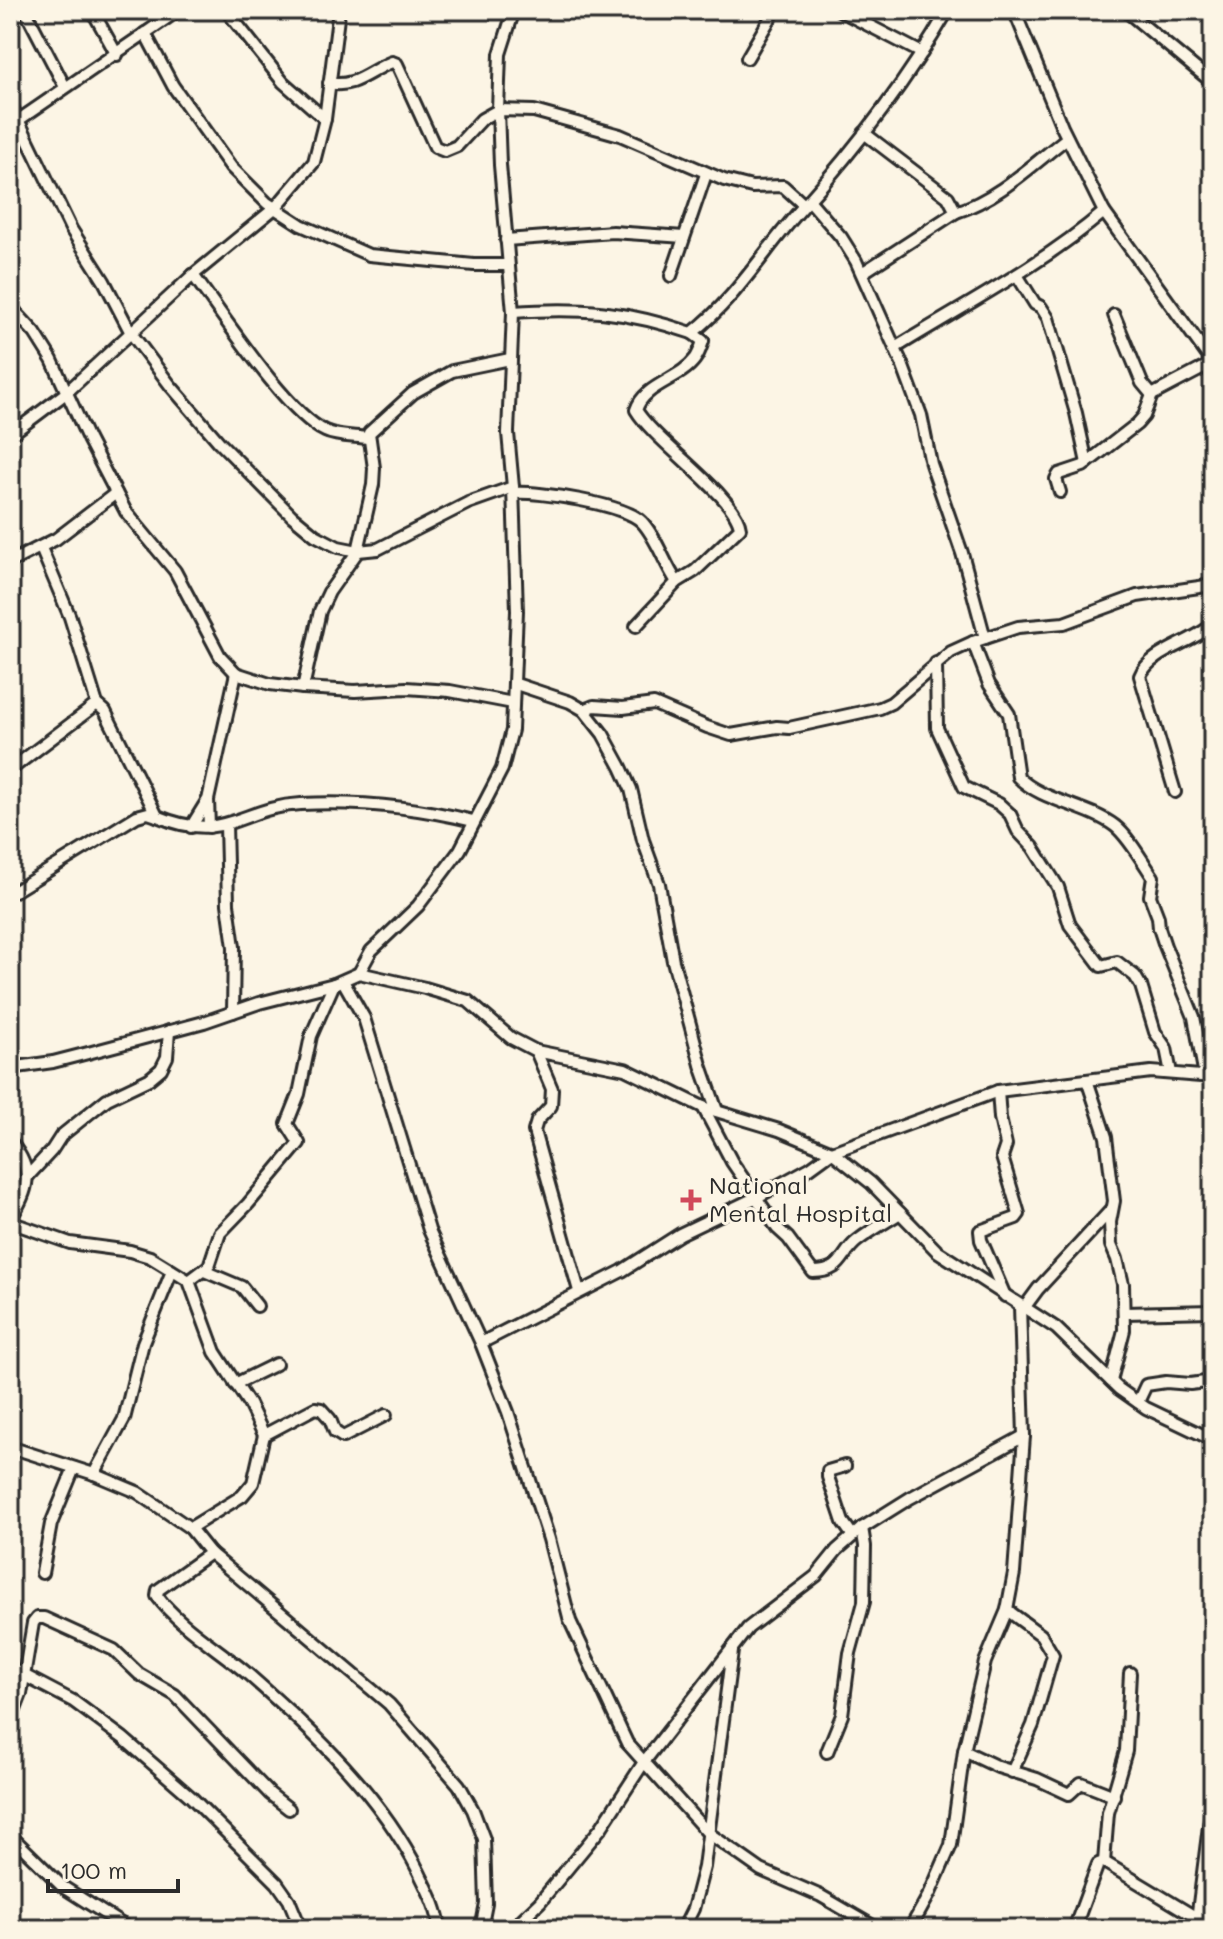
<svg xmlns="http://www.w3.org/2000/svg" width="1223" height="1939" viewBox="0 0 1223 1939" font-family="Mali,sans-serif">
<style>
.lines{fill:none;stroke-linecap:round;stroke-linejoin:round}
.minor-casing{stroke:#2b2b2b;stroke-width:16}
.minor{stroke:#fcf5e5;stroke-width:10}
.poi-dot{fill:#d1495b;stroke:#fcf5e5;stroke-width:3}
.labels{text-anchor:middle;stroke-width:6;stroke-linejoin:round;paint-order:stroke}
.poi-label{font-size:24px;fill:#2b2b2b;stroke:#fcf5e5;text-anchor:start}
</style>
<rect width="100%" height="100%" fill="#fcf5e5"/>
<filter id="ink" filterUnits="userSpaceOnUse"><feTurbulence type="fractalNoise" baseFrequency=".0125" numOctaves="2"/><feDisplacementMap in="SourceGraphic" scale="16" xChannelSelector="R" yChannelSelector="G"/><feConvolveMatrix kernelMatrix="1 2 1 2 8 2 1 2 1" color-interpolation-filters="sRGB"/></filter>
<g filter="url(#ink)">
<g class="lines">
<g class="minor-casing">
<g id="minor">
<polyline points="25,10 65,87"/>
<polyline points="92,10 117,55"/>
<polyline points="226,10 283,82 325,119"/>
<polyline points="839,10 922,53"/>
<polyline points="1014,10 1062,127 1104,212 1213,363 1152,395 1144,416 1137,424 1083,466 1059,474 1056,479 1060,492"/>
<polyline points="1125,10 1213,83"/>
<polyline points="145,33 173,86 231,167 267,203 301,225 369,255 474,265 508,265"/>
<polyline points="747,58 775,10"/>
<path d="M329,83C354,89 370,70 392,62L397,64L435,147L445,151L457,146L482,119L498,110L534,111L620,135L724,180L752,187L783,186L804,205"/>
<polyline points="10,103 71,229 104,281 131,333 170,385 219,442 292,516 315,535 338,547 358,551 378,549 468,503 513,487"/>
<polyline points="10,126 179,10"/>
<polyline points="864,133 948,197 956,212"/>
<polyline points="810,201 841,237 856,261 902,364 921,415 931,464 962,553 985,638"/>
<polyline points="506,240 613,232 684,237"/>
<path d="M862,273L956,212C998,199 1033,164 1067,138"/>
<path d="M193,275C221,312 286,413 325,431C337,437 354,436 368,438"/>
<polyline points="1017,275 1035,304 1041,307 1048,318 1076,413 1087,463"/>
<polyline points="671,276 706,174"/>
<polyline points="10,306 35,333 52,360 88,439 126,512 175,571 220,656 236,673 270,684 303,688 355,691 406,688 450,691 513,703"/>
<path d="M513,312C581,307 627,311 692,333C736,299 765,249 802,208C856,148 907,81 948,10"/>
<polyline points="1114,315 1142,383 1152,395"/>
<path d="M895,348C966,304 1040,266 1104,212"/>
<polyline points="10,435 66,393 193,275 276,207 314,162 325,119 339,10"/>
<path d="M514,493C538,491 625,504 642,522C657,538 664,563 677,582"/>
<path d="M41,548L70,617L97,704L105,711L157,816C226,845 240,807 301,804C360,801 416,807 473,821"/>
<polyline points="10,562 56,539 116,493"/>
<path d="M636,626L677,582L695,571L740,528C737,497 655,442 636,410C644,384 680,380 695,359C699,354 701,347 703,341L692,333"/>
<path d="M973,642L989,684L1009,714L1018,777C1041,801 1087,805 1115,826C1128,836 1143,862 1153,877L1150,896L1158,917L1159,928L1165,946L1194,1017L1205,1076"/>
<polyline points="936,663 937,728 964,787 999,804 1010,814 1018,831 1033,847 1058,887 1070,925 1101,966 1117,962 1135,976 1141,986 1155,1032 1166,1048 1171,1073"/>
<polyline points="516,684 570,702 584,710 603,734 621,767 631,789 643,840 659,884 673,961 701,1065 717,1111"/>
<polyline points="303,688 320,611 329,592 358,551 373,485 374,468 369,433 413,393 452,371 510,359"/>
<polyline points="584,710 594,706 623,708 654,704 707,727 731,735 777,727 789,728 880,708 891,703 951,652 973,642 1018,627 1064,623 1137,596 1213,585"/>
<polyline points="10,770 97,704"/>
<path d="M1175,792L1140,676C1150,651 1193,643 1213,624"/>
<polyline points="226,825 228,904 234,947 233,1012"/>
<polyline points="191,827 207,801"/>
<polyline points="209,827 208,800 236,673"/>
<polyline points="10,894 137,816 148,813 157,816"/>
<polyline points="359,973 371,951 418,906 460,850 502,769 512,730 517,611 513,487 508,433 513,312 500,165 498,110 500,54 514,10"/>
<polyline points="343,981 364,1018 429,1230 481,1343 508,1412 549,1539 570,1621 627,1743 707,1832 761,1870 821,1896 878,1929"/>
<polyline points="536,1051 552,1089 551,1106 537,1121 534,1131 579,1291"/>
<polyline points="10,1068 53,1062 88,1053 204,1022 259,1003 334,984 359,973 425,988 468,1001 511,1038 536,1051 625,1069 703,1107 779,1130 832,1152 871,1183 937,1251 1056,1328 1119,1389 1146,1408 1213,1440"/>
<polyline points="1087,1080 1106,1137 1114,1201 1110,1222 1111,1245 1117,1259 1123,1284 1124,1330 1111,1381"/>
<polyline points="998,1091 1000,1118 1006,1145 1002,1157 1019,1214 1016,1218 980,1231 981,1240 1005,1296"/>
<path d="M703,1107L732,1162L777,1228L788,1238L813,1272C844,1272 840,1254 857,1241C871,1230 886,1222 900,1213"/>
<path d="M10,1141C35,1172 29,1188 10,1220"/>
<polyline points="28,1176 52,1150 61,1136 107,1099 149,1079 161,1069 167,1057 169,1031"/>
<polyline points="10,1222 70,1243 130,1251 150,1257 189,1281 215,1352 249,1404 264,1435 253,1483 242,1496 190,1528"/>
<polyline points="204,1271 242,1287 257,1306"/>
<polyline points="189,1281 209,1266 220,1233 248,1204 299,1143 287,1124 299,1094 311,1036 334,984"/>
<polyline points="1024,1308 1038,1289 1111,1210"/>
<polyline points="1124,1313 1213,1311"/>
<polyline points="481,1343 622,1271 680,1234 757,1197 810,1168 832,1152 998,1091 1151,1072 1213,1077"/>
<polyline points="235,1384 276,1364"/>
<polyline points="1138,1402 1146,1385 1166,1382 1190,1384 1213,1381"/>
<polyline points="264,1435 315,1408 321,1409 330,1419 335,1432 343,1437 386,1415"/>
<polyline points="10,1447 94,1474 137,1492 190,1528 210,1553 389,1704 459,1785 473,1810 484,1839 486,1904 481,1929"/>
<polyline points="845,1466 828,1471 828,1477 843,1522 853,1536"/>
<polyline points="94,1474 124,1419 143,1343 172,1271"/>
<path d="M210,1553L158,1590L157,1596C180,1627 219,1649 249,1675C314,1732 380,1794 419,1872C428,1891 438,1908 440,1929"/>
<polyline points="42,1573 51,1524 74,1468"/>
<polyline points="1007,1610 1041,1635 1053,1655 1033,1725 1012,1772"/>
<polyline points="10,1668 73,1701 123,1738 191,1797 277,1883 289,1900 301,1929"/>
<polyline points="10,1723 21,1694 33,1623 37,1618 44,1618 114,1650 139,1674 175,1695 270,1794 289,1809"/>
<polyline points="964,1751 998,1767 1037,1779 1069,1794 1081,1783 1114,1796"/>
<polyline points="827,1752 842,1715 850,1653 864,1602 865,1546 862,1528"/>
<polyline points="10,1835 63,1887 129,1929"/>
<polyline points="1104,1862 1108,1813 1126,1751 1130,1673"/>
<polyline points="512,1929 540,1902 601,1828 644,1762 748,1628 816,1576 837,1550 862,1528 910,1498 1024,1436"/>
<polyline points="683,1929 693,1909 704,1867 732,1651"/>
<polyline points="910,1929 930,1893 951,1845 964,1751 985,1662 1007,1610 1014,1573 1024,1436 1020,1306"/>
<polyline points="1074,1929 1098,1864 1104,1862 1197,1918 1213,1920"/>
<polyline points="1191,1929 1198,1912 1213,1795"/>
</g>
</g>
<use href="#minor" class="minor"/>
</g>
</g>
<path class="poi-dot" d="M687 1188h8v8h8v8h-8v8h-8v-8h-8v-8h8z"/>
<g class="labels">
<g class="poi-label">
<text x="709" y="1194">National<tspan x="709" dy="28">Mental Hospital</tspan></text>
</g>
</g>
<rect width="1223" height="1939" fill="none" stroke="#fcf5e5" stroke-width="40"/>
<rect x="20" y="20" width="1183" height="1899" fill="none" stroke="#2b2b2b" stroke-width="3" filter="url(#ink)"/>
<path d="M48 1879v12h130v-12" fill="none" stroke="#2b2b2b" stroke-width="4"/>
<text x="60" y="1879" font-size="24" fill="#2b2b2b" stroke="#fcf5e5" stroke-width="6" paint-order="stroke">100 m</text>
</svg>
